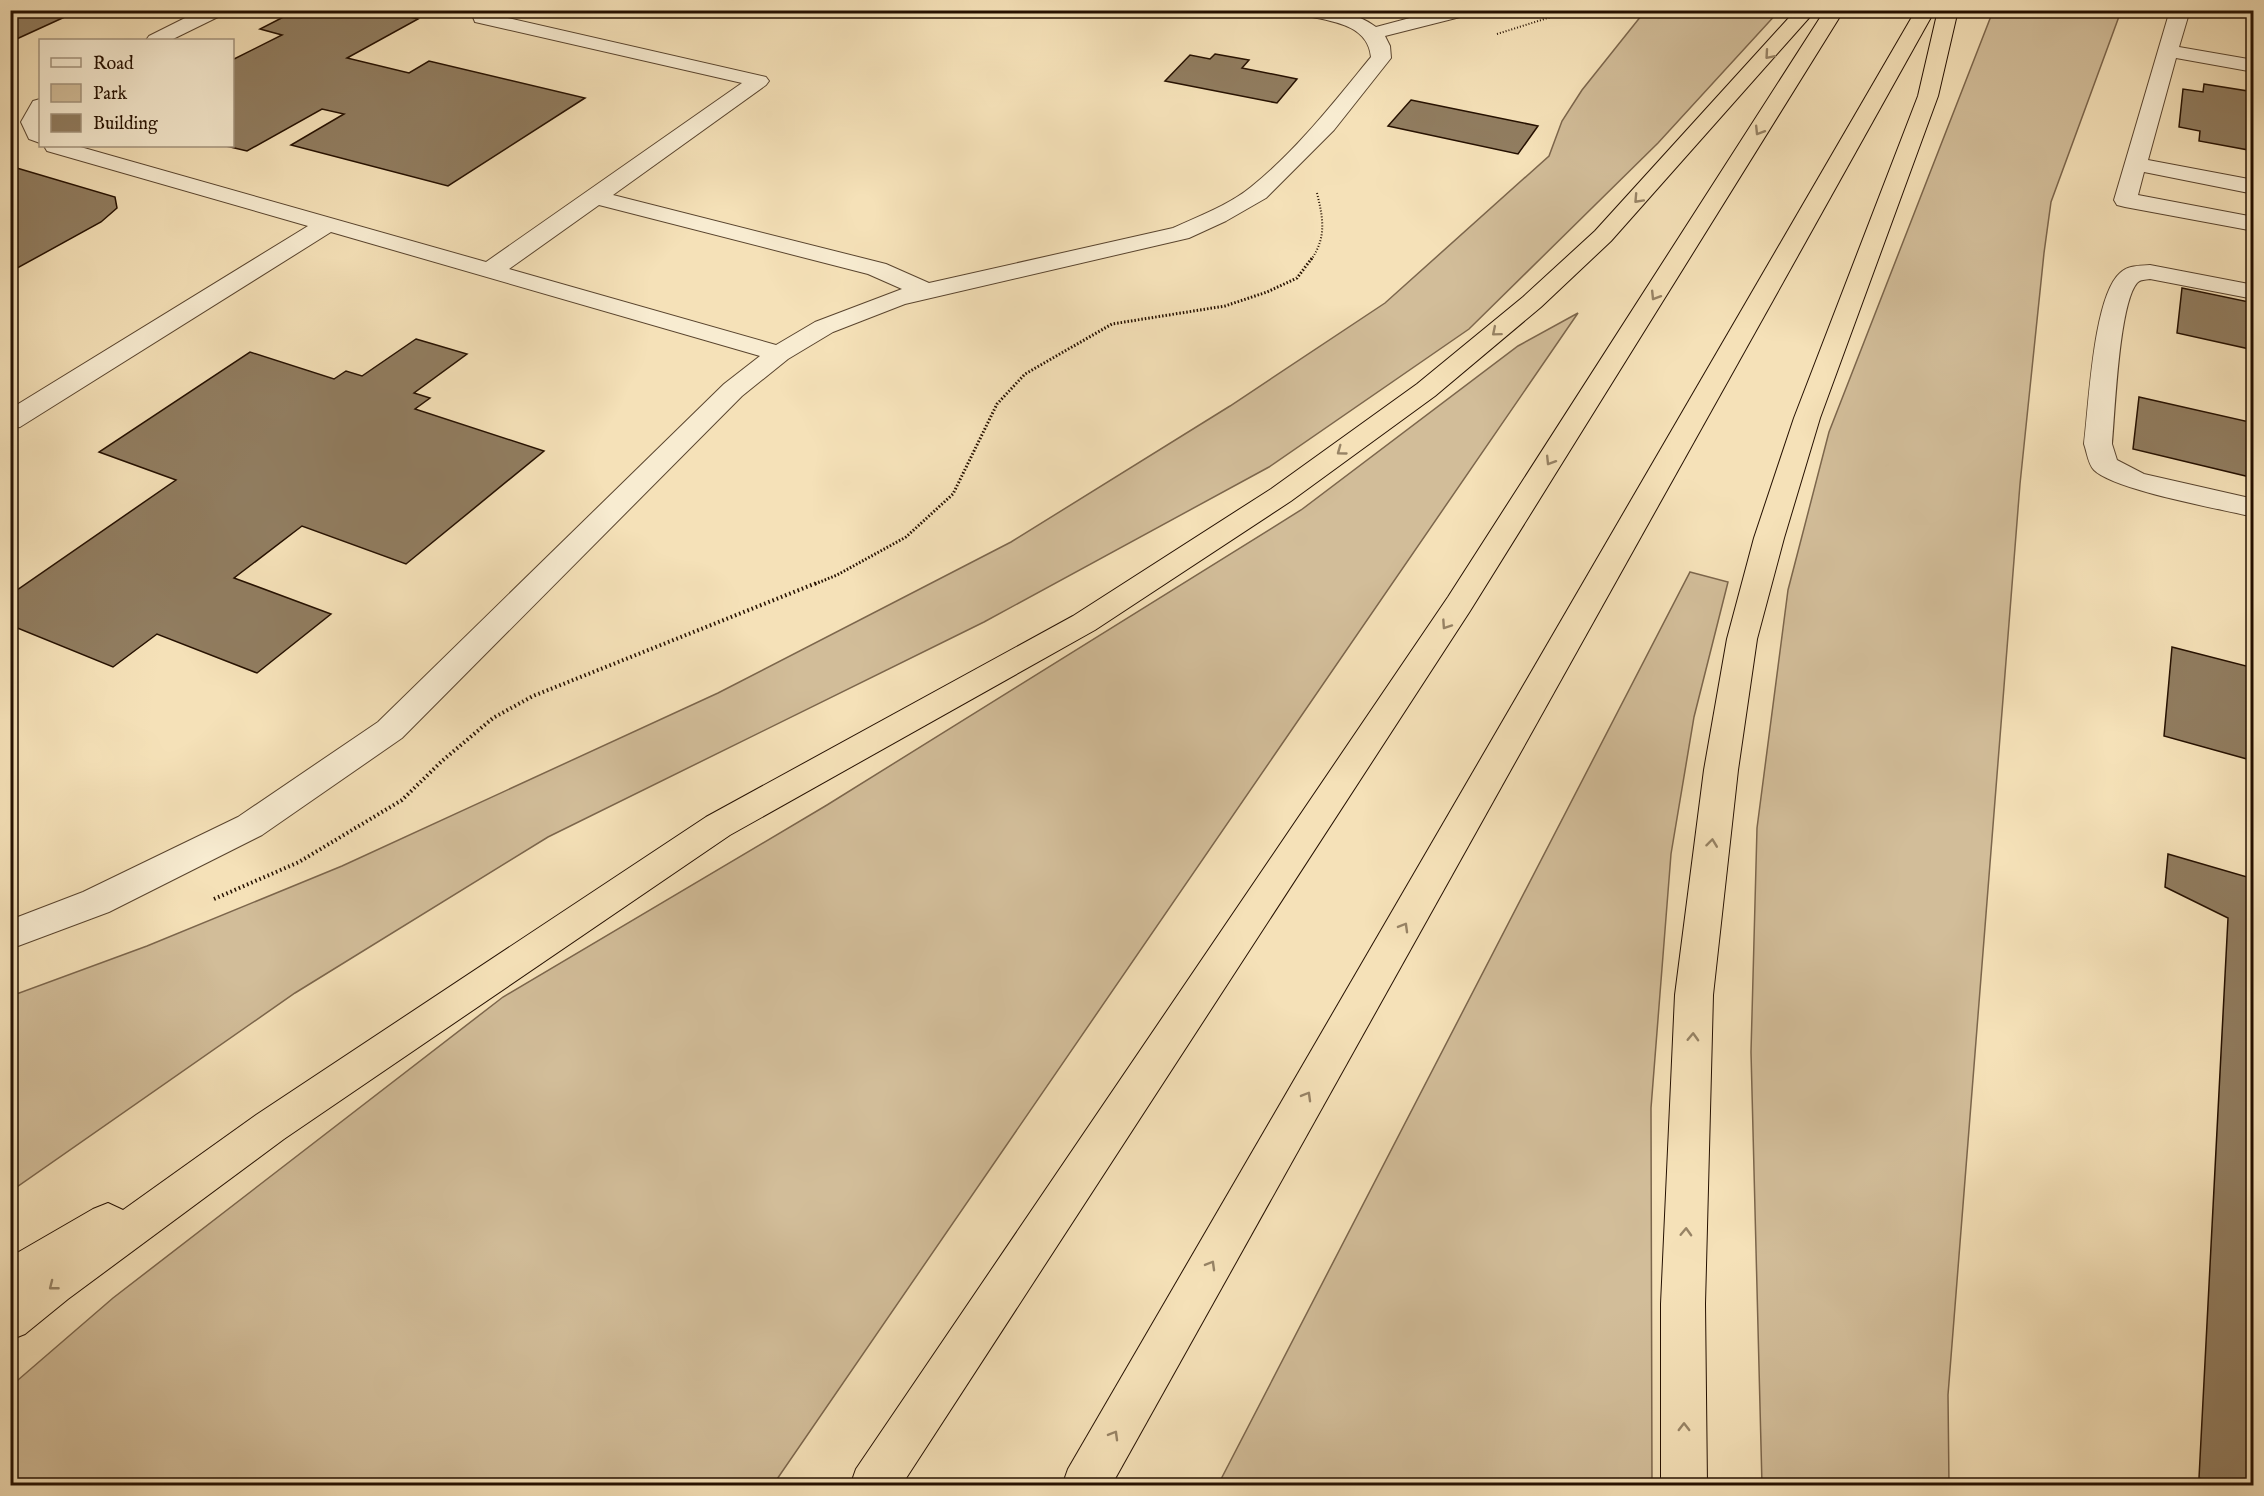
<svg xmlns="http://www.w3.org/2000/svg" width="2264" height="1496" viewBox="0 0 2264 1496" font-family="'IM FELL English',serif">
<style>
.green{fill:#d2bd99;stroke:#7c664c;stroke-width:1.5}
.building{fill:#917d60;stroke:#251000;stroke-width:1.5}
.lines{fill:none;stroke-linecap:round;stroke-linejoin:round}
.minor-casing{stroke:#59442e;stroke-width:2}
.highway-casing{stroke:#251000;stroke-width:2}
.path-far2{stroke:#251000;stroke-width:2;stroke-dasharray:1 2;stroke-linecap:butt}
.path-far1{stroke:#251000;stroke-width:3;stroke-dasharray:1.5 2;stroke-linecap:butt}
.path{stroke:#251000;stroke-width:4;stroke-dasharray:1.5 3;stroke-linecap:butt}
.minor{fill:#f8ecd1;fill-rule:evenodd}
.highway{fill:#f5e1b8;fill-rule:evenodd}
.oneway{stroke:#978365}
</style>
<rect width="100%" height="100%" fill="#f5e1b8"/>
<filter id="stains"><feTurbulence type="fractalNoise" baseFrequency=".00333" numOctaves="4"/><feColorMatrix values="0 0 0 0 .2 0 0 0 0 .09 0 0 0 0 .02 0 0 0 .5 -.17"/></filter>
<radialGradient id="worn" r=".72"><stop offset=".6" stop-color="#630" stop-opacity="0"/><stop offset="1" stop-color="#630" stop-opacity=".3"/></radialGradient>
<g class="green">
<polygon points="1645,11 1779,11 1658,143 1469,329 1269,467 984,622 548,837 295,993 11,1191 11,996 147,946 342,866 718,693 1011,542 1230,406 1385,303 1549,156 1562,121 1582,90"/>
<polygon points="1993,11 2121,11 2051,202 2044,253 2020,484 1948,1395 1949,1485 1762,1485 1751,1052 1757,828 1788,590 1829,432"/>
<polygon points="1578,313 773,1485 11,1485 11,1386 113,1298 503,997 827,805 1301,510 1518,346"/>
<polygon points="1690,572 1728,582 1694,717 1671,854 1651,1108 1652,1485 1218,1485"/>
</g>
<g class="building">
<polygon points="10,10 80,10 10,42"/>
<polygon points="297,10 382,10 418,19 347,58 409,73 429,61 585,98 448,186 291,145 344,114 322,109 247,151 226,146 232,146 232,60 282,35 260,29"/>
<polygon points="1215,54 1249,60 1242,68 1297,79 1277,103 1165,81 1190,55 1210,59"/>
<polygon points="2204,84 2254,92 2254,151 2199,141 2200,131 2179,127 2183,89 2203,92"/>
<polygon points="1411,100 1538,126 1518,154 1388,126"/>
<polygon points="10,166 115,197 117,208 101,222 10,272"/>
<polygon points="2182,288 2254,303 2254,350 2177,333"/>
<polygon points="416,339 467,354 414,393 430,398 415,409 544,451 406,564 302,526 234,578 331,614 257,673 157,634 113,667 10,625 10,595 176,480 99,452 250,352 334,379 346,371 362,376"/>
<polygon points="2139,397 2254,423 2254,478 2133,449"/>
<polygon points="2172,647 2254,668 2254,761 2164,736"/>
<polygon points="2168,854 2254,879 2254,1486 2218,1486 2199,1478 2228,918 2165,887"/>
</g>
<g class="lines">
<g class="minor-casing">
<g id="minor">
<polygon points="201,10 226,10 224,14 171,40 146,40 149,36"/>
<path d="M470,10H489L490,14L766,77L769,81L766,85L613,195L886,264L929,283L1173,228C1199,216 1229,205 1251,187C1297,150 1334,102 1371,57C1368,22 1326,21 1298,14L1296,10C1323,10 1352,9 1376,27L1440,10H1474L1472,14L1385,36L1390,46L1391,58L1334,130L1266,198L1226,221L1189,238L905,304L833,332L788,359L742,396L402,738L262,835L109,912L10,949V920L83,892L238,817L378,722L724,384L760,356L331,232L20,427L10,429V409L308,226L47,151L44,146H77L486,262L742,83L475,22ZM599,205L868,274L902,289L815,322L776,345L509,269Z"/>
<polygon points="2170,10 2190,10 2179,47 2254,60 2254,72 2176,58 2148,160 2254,180 2254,194 2144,172 2138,195 2254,217 2254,231 2125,207 2117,205 2114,200"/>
<polygon points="40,99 40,143 29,139 21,122 33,101"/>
<path d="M2150,265L2254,285V299L2150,279C2145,280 2141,279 2137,283C2119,304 2115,412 2112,444L2117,460L2144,474L2254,499V517C2221,509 2114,490 2094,470C2088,464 2087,452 2084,444C2089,406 2093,297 2120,273C2128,265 2139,266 2150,265Z"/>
</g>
</g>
<g class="highway-casing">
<g id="highway">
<polygon points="1796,10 1816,10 1611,241 1541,307 1435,396 1291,501 1095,630 730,835 284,1139 68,1299 25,1334 10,1340 10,1257 93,1209 108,1203 123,1210 256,1115 706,817 1073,616 1271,489 1417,384 1523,297 1595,231"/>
<polygon points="1825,10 1844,10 1470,611 901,1486 850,1486 856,1469 1448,597"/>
<polygon points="1916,10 1935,10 1111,1486 1062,1486 1068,1469"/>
<polygon points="1938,10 1958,10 1938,96 1820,418 1784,538 1757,639 1738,770 1713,995 1705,1304 1707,1486 1661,1486 1661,1304 1675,995 1704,770 1727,639 1754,538 1794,418 1918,96"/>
</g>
</g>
<g class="path-far2">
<polyline points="1497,34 1573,10"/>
<path d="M1311,260C1327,237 1323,218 1317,193"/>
</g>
<polyline class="path-far1" points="815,584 837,575 906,537 953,494 997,404 1025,374 1112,324 1225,306 1267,292 1297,278 1312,258"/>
<polyline class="path" points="214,899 299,862 402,800 442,761 493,718 533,696 819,582"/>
<use href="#minor" class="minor"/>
<use href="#highway" class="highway"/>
</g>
<defs><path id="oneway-chevron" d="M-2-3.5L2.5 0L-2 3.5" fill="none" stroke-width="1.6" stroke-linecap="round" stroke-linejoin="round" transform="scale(1.5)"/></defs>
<g class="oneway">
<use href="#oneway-chevron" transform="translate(1769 55) rotate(131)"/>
<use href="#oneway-chevron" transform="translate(1759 131) rotate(122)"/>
<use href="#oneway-chevron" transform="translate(1638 199) rotate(133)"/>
<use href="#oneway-chevron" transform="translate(1655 296) rotate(122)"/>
<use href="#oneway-chevron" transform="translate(1496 332) rotate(140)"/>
<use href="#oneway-chevron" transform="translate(1341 451) rotate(144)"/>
<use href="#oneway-chevron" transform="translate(1550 461) rotate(122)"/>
<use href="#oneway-chevron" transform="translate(1446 625) rotate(124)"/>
<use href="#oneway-chevron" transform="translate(1712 843) rotate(-83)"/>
<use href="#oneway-chevron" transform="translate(1404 927) rotate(-60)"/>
<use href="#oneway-chevron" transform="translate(1693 1037) rotate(-88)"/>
<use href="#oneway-chevron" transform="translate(1307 1096) rotate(-60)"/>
<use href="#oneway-chevron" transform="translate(1686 1232) rotate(-88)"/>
<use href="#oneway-chevron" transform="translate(1211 1265) rotate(-60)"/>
<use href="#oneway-chevron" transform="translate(53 1286) rotate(142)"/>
<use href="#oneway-chevron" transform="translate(1684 1427) rotate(-90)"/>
<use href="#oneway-chevron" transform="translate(1114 1435) rotate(-60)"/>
</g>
<rect width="2264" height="1496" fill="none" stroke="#f5e1b8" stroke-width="36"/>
<rect x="12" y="12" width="2240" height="1472" fill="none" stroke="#251000" stroke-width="3"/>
<rect x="18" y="18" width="2228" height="1460" fill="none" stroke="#251000" stroke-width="1.5"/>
<rect x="39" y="39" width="195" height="108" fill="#f8ecd1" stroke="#a4947d" stroke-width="1.5"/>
<rect x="51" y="58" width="30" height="9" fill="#f8ecd1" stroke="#a4947d" stroke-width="1.5"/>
<text x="93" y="69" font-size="18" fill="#251000">Road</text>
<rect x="51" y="84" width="30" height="18" fill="#d2bd99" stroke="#a4947d" stroke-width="1.5"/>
<text x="93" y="99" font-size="18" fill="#251000">Park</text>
<rect x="51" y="114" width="30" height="18" fill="#917d60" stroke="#a4947d" stroke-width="1.5"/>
<text x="93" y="129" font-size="18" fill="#251000">Building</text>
<rect width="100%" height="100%" filter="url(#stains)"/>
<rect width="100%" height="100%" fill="url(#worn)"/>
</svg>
